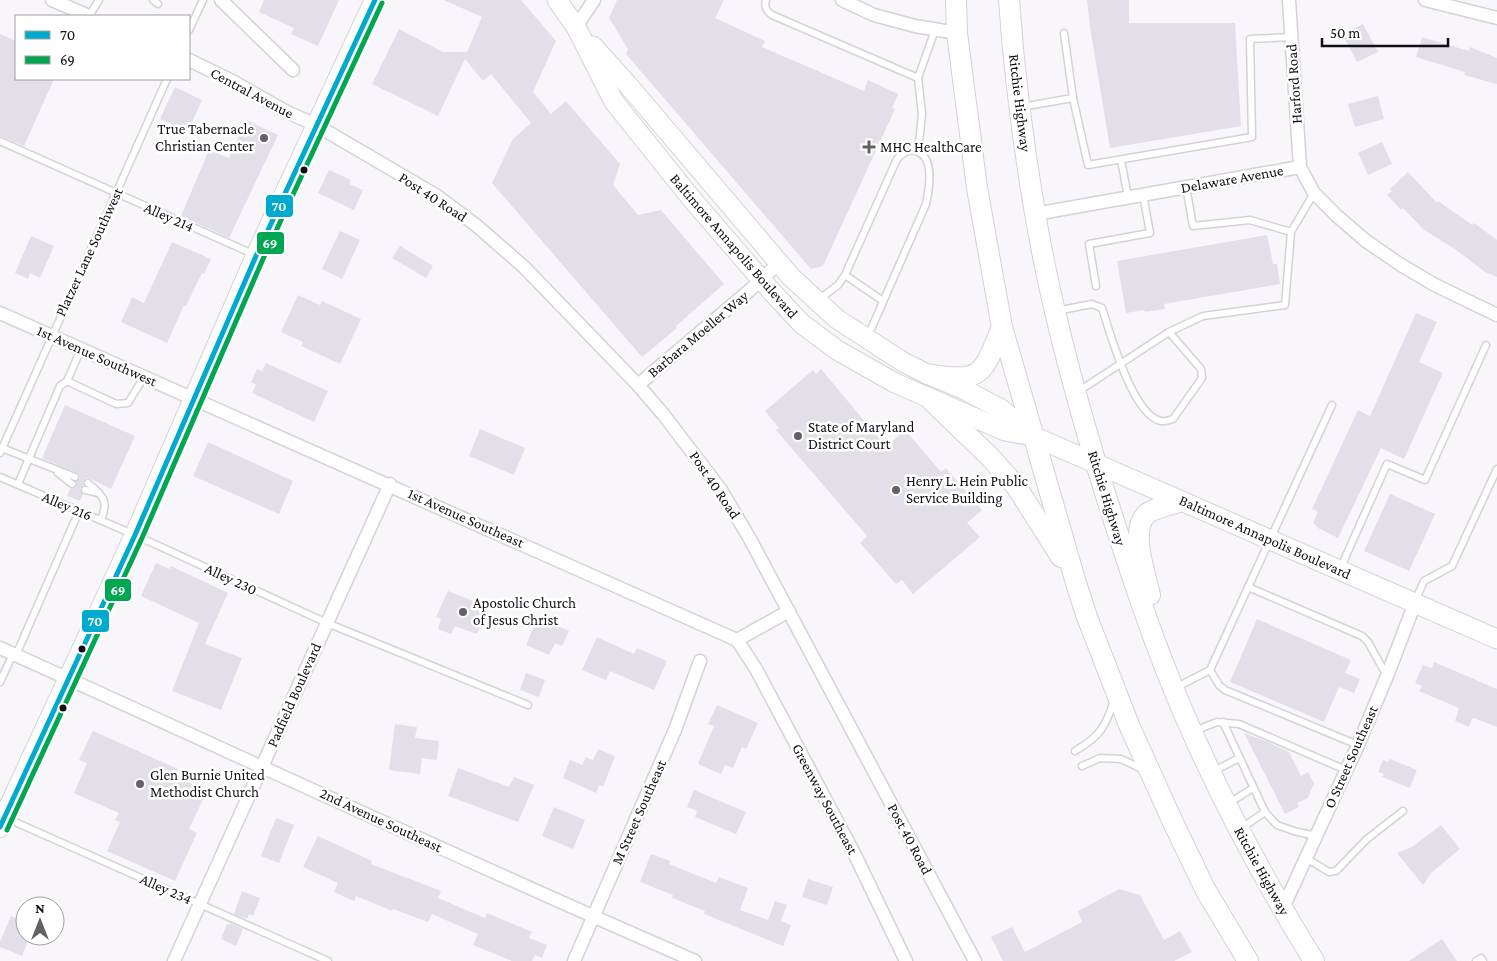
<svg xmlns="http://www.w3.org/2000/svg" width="1497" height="961" viewBox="0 0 1497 961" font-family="'Crimson Pro',serif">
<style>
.building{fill:#e2dfe8}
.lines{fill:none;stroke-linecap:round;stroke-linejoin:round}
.service-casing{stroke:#d4d2d7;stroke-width:9}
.minor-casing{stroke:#d4d2d7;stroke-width:15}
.secondary-casing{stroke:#d4d2d7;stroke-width:21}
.primary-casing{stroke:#d4d2d7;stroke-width:22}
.service{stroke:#fefefe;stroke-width:6}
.minor{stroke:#fefefe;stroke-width:12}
.secondary{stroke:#fefefe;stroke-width:19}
.primary{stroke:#fefefe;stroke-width:20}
.bus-1-casing{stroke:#fff;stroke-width:9}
.bus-2-casing{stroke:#fff;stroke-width:9}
.bus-1{stroke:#00a9ce;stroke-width:5}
.bus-2{stroke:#00a651;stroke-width:5}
.poi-dot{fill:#626065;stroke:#fff;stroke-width:2}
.bus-dot{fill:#110f14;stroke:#fff;stroke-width:2}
.labels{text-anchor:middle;stroke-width:5;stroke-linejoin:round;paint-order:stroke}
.street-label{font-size:15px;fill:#110f14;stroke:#fff}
.poi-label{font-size:15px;fill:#110f14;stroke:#fff;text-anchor:start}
.line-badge{stroke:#fff;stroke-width:2}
.badge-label{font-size:14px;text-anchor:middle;font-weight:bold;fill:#fff}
</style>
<rect width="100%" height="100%" fill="#f8f6fb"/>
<g class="building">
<polygon points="264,0 339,0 318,46 291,34 294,28 259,12"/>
<polygon points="444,0 521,0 556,41 533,92 551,114 566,101 620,164 613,185 638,215 661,210 724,284 676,326 677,328 642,357 492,183 513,139 531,123 491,74 483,81 465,59 438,116 372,84 399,29 443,52 467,52 482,17"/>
<polygon points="617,0 724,0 715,18 765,41 762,47 864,91 868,80 898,94 892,108 895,109 823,266 811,269 626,54 628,49 609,18"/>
<polygon points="1087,0 1129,0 1129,23 1235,23 1241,126 1110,148 1090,27"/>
<polygon points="1363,24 1378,52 1357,62 1342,34"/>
<polygon points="0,34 16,41 16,79 54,79 24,146 0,136"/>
<polygon points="1422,37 1469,51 1470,47 1497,58 1497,84 1464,75 1465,72 1416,57"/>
<polygon points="175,87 202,100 188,131 160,119"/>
<polygon points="1378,96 1384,119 1355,127 1348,104"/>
<polygon points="246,120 278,135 229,238 181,216 209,150 229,158"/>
<polygon points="1382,142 1392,164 1368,175 1358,153"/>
<polygon points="329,170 351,180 349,184 363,190 354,210 318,193"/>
<polygon points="1408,172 1437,203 1438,201 1472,225 1474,223 1497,240 1497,277 1485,272 1455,249 1424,230 1403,208 1401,210 1390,198 1387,195 1392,191 1390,189"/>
<polygon points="340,231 360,240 342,279 322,269"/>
<polygon points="1267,235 1273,264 1277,264 1280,284 1164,304 1165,309 1145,312 1144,310 1126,313 1117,261"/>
<polygon points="31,236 54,246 40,278 30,273 28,279 15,273"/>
<polygon points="172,242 211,259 204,274 202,273 186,306 184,305 167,343 121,322 132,297 144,303"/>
<polygon points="400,246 433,266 426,278 392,258"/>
<polygon points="298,295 320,305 322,301 361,319 340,364 301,346 303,342 281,332"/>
<polygon points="1416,313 1437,322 1419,362 1443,373 1404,459 1381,448 1338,538 1318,528 1313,522 1318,512 1312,509 1358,410 1370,416"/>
<polygon points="266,363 328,391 314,422 252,393 256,385 251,382 257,369 262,371"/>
<polygon points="821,369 886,447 905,430 941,472 946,468 982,510 967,523 980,537 913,594 902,580 896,584 860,543 867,536 776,430 779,428 765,411 813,370 816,374"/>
<polygon points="65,405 135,436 111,489 89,478 86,478 83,482 84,485 80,488 83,494 80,501 67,496 70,489 76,487 76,482 80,478 79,474 42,458"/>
<polygon points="480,429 525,448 514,475 469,456"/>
<polygon points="208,442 293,481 279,514 193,476"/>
<polygon points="1390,494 1435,514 1409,571 1364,551"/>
<polygon points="156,563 170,569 171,566 228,593 205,644 242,658 221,710 172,691 199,623 141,596"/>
<polygon points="448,591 483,605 477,619 483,621 477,634 455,626 451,634 438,629 441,619 436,617"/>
<polygon points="1257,619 1351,660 1345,673 1360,679 1354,693 1339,687 1324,722 1230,682"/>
<polygon points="536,621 552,628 554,624 569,631 562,646 555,643 549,655 526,645"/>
<polygon points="597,637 634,654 637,648 667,661 654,690 610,671 606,680 582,670"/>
<polygon points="1434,662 1497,689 1497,727 1474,718 1472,719 1469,727 1455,721 1459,708 1419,691 1422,686 1415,683 1423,665 1432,668"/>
<polygon points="526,673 545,680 539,697 520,690"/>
<polygon points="717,705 758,723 746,749 742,747 733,768 725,765 721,774 698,764 714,726 708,724"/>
<polygon points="395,724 417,727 415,738 439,741 437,760 422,758 420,774 389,770"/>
<polygon points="93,731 178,769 175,776 207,791 189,829 197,833 175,881 107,851 120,822 115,820 119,813 74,793 87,763 79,760"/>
<polygon points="1244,733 1270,743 1289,752 1301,776 1308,772 1314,783 1308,798 1297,803 1299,807 1285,814"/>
<polygon points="598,749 615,756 603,787 599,785 596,793 563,778 570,760 582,765 586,757 593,760"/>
<polygon points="1390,759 1417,770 1410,788 1382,777 1384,774 1378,772 1383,760 1388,762"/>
<polygon points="458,768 509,787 514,777 534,785 518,822 448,796"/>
<polygon points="694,790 746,812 736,834 695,817 697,811 687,807"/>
<polygon points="554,807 585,820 573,849 542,836"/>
<polygon points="276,818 294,825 279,863 261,856"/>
<polygon points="1441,825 1460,849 1432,872 1423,885 1397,853 1412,847"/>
<polygon points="318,836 372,861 371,864 441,891 438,898 485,918 487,913 532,932 529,938 547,945 542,958 535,955 532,961 512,961 473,945 478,934 432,914 428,922 393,909 392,911 356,896 354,901 334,892 338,883 303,867"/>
<polygon points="651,854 670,861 669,864 716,883 719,877 748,888 740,910 768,920 775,901 787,905 781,921 791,925 783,946 704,914 705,911 672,898 673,895 640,882"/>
<polygon points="808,879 833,887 827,905 802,897"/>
<polygon points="1119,889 1140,895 1164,940 1180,931 1192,952 1174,961 1003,961 991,937 1012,927 1025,952 1082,922 1078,911"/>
<polygon points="242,891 260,898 253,916 249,914 247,919 234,914"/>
<polygon points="11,916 25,922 25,936 30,936 22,956 0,947 0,942"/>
<polygon points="230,923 243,929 236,946 221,939 227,924 230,925"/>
<polygon points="1442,939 1457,961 1409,961"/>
</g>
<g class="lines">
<g class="service-casing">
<g id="service">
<polyline points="153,0 158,4"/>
<path d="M766,0C764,7 766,11 772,15L918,78L935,30"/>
<polyline points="89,16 99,0"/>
<polyline points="189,30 203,0"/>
<polyline points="1064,33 1073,98"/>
<polyline points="1021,107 1073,98 1088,165 1252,137 1250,39 1291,37"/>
<polyline points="0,141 253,254"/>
<polyline points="918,152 922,114 918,78"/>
<polyline points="1121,160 1128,197"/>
<polyline points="1186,187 1193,226 1250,220 1291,232"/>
<polyline points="845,275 883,301"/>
<polyline points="1096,286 1089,244 1150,233 1143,195"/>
<path d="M818,300L838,285L845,275L897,159C903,153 909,148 918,152C935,159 929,190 926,204L868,336"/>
<path d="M1056,311L1092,304L1102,308C1110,333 1133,416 1161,421C1164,422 1170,420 1173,419L1202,378L1201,369L1169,332"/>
<polyline points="67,381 116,404 128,403 144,377"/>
<polyline points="1079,391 1169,332 1203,316 1285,305 1291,232 1314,193"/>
<polyline points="2,448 75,477"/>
<polyline points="0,453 167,79"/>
<polyline points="58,473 72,484"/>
<polyline points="0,477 135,535 327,623 528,705"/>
<path d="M88,483C103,496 109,500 101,520"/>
<polyline points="18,484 60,386 67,381 81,349"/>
<polyline points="85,490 99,493"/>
<polyline points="1341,567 1387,464 1425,480 1486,345"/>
<polyline points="1248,587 1362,636 1368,642 1387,676"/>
<polyline points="1415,601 1424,581 1452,566 1497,469"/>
<polyline points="16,655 79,511"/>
<polyline points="1210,670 1219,685 1225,690 1358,745"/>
<polyline points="0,682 13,654"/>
<polyline points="1175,688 1210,670 1332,405"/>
<polyline points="1223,722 1265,812 1240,829"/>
<polyline points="1194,731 1217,722 1239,724 1346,770"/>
<path d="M1075,751C1099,737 1106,727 1114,700"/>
<polyline points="1082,766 1100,758 1121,759 1142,769"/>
<polyline points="1212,772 1239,758"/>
<polyline points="1229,803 1253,788"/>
<polyline points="1265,812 1277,825 1294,831 1316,836"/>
<polyline points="6,818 328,961"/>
<polyline points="1306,858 1329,872 1336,871 1367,839 1403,811"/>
<polyline points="1476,961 1481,958 1483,961"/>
</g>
</g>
<g class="minor-casing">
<g id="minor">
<polyline points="52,0 89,16"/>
<polyline points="221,0 293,70"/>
<polyline points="842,0 874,15 915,26 957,33"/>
<polyline points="1289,0 1300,167 1314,193 1337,216 1366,241 1401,265 1435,285 1497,315"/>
<polyline points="1425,0 1497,18"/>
<polyline points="576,27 594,0"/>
<polyline points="189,60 234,82 287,112 316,125 437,196 477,226 524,267 638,385 663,414 721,490 750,539 975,961"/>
<polyline points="1035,214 1300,167"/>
<polyline points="0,313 737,640"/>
<polyline points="638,385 751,289 779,263"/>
<polyline points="737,640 756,669 855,855 906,961"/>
<polyline points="737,640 789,611"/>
<path d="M0,648C231,752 462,860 695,961"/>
<polyline points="1282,910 1358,745 1387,676 1415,603"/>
<polyline points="174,961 390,484"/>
<polyline points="574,961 675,730 700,661"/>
</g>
</g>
<g class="secondary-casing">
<g id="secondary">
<polyline points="557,0 576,27 614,102 691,198 772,292 802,324 837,350 895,383 1005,431 1033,436 1497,639"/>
<polyline points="593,46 628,85 791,277 837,319 903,362 927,374 963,389 1001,409 1032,435"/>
</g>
</g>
<g class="primary-casing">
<g id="primary">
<polyline points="956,0 957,33 977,188 1002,327 1076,583 1087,617 1129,725 1171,818 1205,889 1248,961"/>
<path d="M1009,0C1014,71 1023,143 1035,213C1051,309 1077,403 1106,496C1124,553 1142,609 1164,665C1204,768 1256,867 1314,961"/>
<path d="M927,374C982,383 982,376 1002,327"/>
<polyline points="931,400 990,457 1016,486 1061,557"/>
<path d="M1150,595C1146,575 1128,528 1148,513C1157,507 1171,505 1181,501"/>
<polyline points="0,827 135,535 256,256 375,0"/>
</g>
</g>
<use href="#service" class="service"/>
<use href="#minor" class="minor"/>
<use href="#secondary" class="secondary"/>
<use href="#primary" class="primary"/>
<g class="bus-1-casing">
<polyline id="bus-1" points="0,827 135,535 256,256 375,0"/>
</g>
<g class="bus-2-casing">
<polyline id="bus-2" points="7,830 142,538 263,259 382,3"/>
</g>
<use href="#bus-1" class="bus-1"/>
<use href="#bus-2" class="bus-2"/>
</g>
<g class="poi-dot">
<circle cx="264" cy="138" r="5"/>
<path d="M866.5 139.5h5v5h5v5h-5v5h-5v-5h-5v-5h5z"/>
<circle cx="798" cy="436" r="5"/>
<circle cx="896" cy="490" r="5"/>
<circle cx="463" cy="612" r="5"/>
<circle cx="140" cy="784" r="5"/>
</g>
<g class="bus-dot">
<circle cx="304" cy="170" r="4.5"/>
<circle cx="82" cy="649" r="4.5"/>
<circle cx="63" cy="708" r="4.5"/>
</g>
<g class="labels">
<g class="street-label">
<text transform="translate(1294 84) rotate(-94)" y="5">Harford Road</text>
<text transform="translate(252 93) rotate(28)" y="5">Central Avenue</text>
<text transform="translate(1020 103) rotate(83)" y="5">Ritchie Highway</text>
<text transform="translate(1232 179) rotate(-10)" y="5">Delaware Avenue</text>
<text transform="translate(433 197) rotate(33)" y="5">Post 40 Road</text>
<text transform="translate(169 217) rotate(24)" y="5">Alley 214</text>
<text transform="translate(734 246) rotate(49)" y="5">Baltimore Annapolis Boulevard</text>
<text transform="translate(89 252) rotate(-65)" y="5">Platzer Lane Southwest</text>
<text transform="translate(698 334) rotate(-40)" y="5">Barbara Moeller Way</text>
<text transform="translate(97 356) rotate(24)" y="5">1st Avenue Southwest</text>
<text transform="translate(715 485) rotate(56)" y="5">Post 40 Road</text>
<text transform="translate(1107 498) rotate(73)" y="5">Ritchie Highway</text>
<text transform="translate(67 506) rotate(23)" y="5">Alley 216</text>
<text transform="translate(466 518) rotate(24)" y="5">1st Avenue Southeast</text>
<text transform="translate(1265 537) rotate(24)" y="5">Baltimore Annapolis Boulevard</text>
<text transform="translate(231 579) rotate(25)" y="5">Alley 230</text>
<text transform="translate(294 695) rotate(-66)" y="5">Padfield Boulevard</text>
<text transform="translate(1351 757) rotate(-66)" y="5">O Street Southeast</text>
<text transform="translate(825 799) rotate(62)" y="5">Greenway Southeast</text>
<text transform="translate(639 812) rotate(-66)" y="5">M Street Southeast</text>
<text transform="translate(381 820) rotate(25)" y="5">2nd Avenue Southeast</text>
<text transform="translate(910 839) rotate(62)" y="5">Post 40 Road</text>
<text transform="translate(1262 871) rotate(61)" y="5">Ritchie Highway</text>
<text transform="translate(166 889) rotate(24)" y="5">Alley 234</text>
</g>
<g class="poi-label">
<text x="254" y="134" text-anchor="end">True Tabernacle<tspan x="254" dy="17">Christian Center</tspan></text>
<text x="880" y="152">MHC HealthCare</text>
<text x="808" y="432">State of Maryland<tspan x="808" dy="17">District Court</tspan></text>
<text x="906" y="486">Henry L. Hein Public<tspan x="906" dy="17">Service Building</tspan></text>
<text x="473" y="608">Apostolic Church<tspan x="473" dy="17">of Jesus Christ</tspan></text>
<text x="150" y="780">Glen Burnie United<tspan x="150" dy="17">Methodist Church</tspan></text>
</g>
</g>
<g class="line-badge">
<rect x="265" y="194" width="29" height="24" rx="5" fill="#00a9ce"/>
<rect x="256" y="231" width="29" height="24" rx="5" fill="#00a651"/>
<rect x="104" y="578" width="28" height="24" rx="5" fill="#00a651"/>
<rect x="81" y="609" width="29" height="24" rx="5" fill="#00a9ce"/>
</g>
<g class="badge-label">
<text x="279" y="211">70</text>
<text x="270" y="248">69</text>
<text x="118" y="595">69</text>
<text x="95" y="626">70</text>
</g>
<rect x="15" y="15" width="175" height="65" fill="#ffffff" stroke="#a09fa1"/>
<rect x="25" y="31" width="25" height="8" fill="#00a9ce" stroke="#a09fa1"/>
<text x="60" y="40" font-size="15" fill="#110f14">70</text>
<rect x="25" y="56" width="25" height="8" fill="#00a651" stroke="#a09fa1"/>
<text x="60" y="65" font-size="15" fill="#110f14">69</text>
<g transform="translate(40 921)"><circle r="24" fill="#ffffff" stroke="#a09fa1"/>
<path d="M0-4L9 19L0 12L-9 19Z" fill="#626065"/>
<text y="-8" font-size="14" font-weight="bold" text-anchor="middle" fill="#110f14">N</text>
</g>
<path d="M1322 38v8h126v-8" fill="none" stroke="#110f14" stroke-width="2.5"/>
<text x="1330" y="38" font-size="15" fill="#110f14" stroke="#ffffff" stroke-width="4" paint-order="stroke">50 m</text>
</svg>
